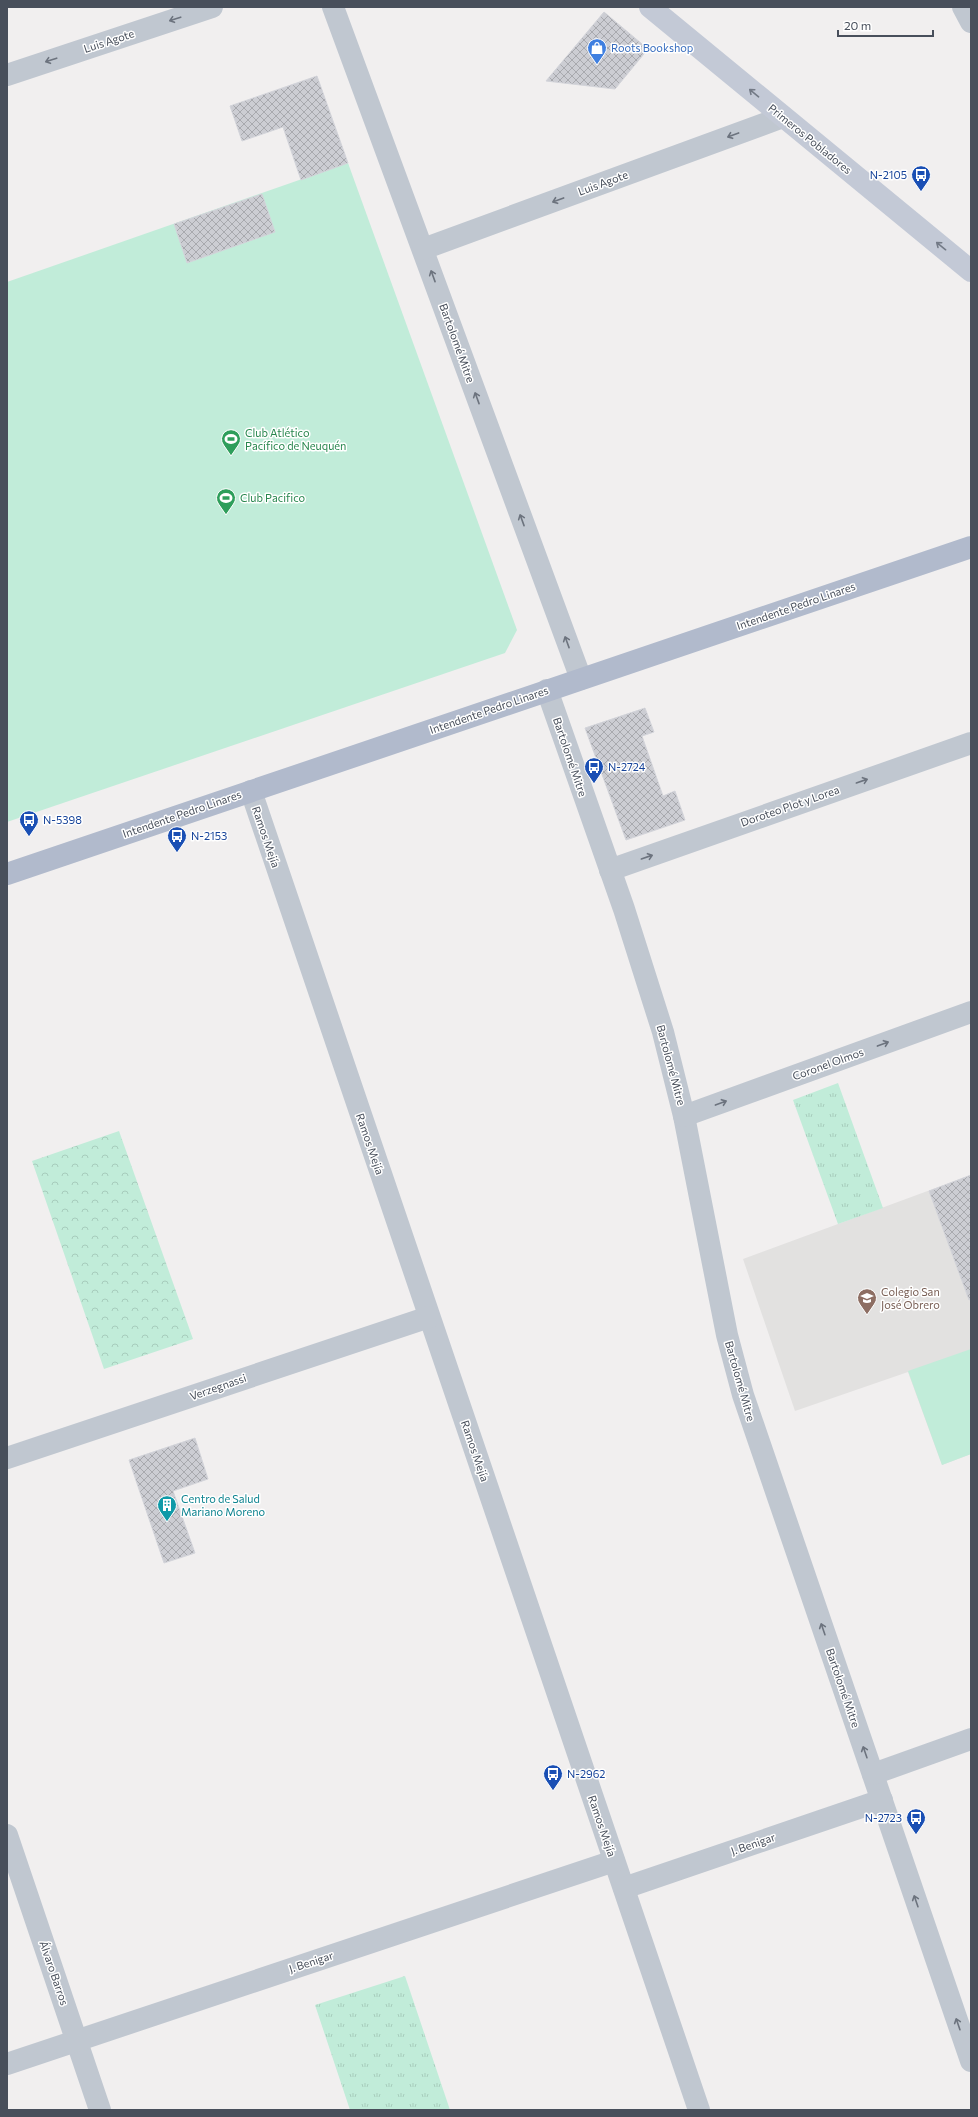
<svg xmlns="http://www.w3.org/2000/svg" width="978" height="2117" viewBox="0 0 978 2117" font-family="Commissioner,sans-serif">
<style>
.education{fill:#e2e1e0}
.grass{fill:url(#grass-tufts)}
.forest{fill:url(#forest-crowns)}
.garden{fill:#c1ecd9}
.building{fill:url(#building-cross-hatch);stroke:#d3d4da}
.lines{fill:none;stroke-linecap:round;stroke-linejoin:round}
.street{stroke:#c0c7d0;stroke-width:22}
.secondary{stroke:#c3c9d6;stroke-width:22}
.primary{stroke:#b1bacc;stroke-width:22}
.oneway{stroke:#6c737e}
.oneway2{stroke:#737a86}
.labels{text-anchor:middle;stroke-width:3;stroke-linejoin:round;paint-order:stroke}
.street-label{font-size:11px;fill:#484f5b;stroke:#fff}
.shop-label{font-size:11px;fill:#366cbe;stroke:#fff;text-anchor:start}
.transit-label{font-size:11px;fill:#164399;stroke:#fff;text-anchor:start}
.leisure-label{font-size:11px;fill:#27864d;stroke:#fff;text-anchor:start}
.education-label{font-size:11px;fill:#785e54;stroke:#fff;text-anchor:start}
.culture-label{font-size:11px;fill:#0d838f;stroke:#fff;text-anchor:start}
</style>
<defs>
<pattern id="grass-tufts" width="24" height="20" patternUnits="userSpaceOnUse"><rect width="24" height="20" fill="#c1ecd9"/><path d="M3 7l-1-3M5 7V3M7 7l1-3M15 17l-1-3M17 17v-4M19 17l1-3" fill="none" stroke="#a7ccbc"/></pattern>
<pattern id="forest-crowns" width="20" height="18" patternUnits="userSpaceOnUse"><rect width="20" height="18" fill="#c1ecd9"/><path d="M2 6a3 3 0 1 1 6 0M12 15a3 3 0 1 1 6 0" fill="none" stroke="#a7ccbc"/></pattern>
<pattern id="building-cross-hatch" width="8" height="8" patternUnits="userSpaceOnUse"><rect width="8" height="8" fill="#cccdd3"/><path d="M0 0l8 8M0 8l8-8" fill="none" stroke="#a8a9ae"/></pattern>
</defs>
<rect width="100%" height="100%" fill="#f1efef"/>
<polygon class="education" points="971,1175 971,1454 942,1465 908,1372 795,1411 743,1259"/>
<g class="grass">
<polygon points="838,1083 883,1208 838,1224 793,1100"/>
<polygon points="405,1976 450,2110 350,2110 315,2005"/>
</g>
<polygon class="forest" points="119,1131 193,1339 104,1369 32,1161"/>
<g class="garden">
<polygon points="348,163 517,630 505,653 7,822 7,282"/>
<polygon points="971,1349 971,1454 942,1465 908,1371"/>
</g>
<g class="building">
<polygon points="604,12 648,49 615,89 546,81"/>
<polygon points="317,76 348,163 301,180 283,127 242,141 230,106"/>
<polygon points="262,194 275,232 187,263 174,224"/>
<polygon points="645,708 654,732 642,736 663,796 675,791 685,820 626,840 585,728"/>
<polygon points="971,1175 971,1299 969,1300 929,1191"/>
<polygon points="195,1438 208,1479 173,1491 195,1553 164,1563 129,1460"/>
</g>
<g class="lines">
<g class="street">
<polyline points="333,7 581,679"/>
<polyline points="963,7 971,22"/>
<polyline points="7,75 212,7"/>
<polyline points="423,249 783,117"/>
<polyline points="547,690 624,909 663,1032 684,1116 727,1335 743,1395 971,2061"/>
<polyline points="251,791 699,2110"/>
<polyline points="610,870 971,743"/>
<polyline points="684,1116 971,1012"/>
<polyline points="7,1458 429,1317"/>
<polyline points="873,1774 971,1739"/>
<polyline points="7,1835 100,2110"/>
<polyline points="624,1888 882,1800"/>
<polyline points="7,2064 614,1861"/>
</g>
<polyline class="secondary" points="650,7 971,271"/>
<polyline class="primary" points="7,874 971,547"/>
</g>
<defs><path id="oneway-shaft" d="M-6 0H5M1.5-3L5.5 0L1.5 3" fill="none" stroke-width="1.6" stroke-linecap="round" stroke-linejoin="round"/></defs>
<g class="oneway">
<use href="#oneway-shaft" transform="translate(175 19) rotate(162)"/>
<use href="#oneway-shaft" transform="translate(51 60) rotate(162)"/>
<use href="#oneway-shaft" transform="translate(733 135) rotate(160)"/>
<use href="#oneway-shaft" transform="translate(558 200) rotate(160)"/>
<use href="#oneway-shaft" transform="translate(433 276) rotate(-110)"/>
<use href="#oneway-shaft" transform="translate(477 398) rotate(-110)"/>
<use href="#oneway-shaft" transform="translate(522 520) rotate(-110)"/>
<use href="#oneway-shaft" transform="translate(567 642) rotate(-110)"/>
<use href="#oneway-shaft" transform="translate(862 781) rotate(-19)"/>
<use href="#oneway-shaft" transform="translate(647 857) rotate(-19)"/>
<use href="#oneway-shaft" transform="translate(883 1044) rotate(-20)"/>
<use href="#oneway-shaft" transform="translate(721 1103) rotate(-20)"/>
<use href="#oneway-shaft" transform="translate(823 1629) rotate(-109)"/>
<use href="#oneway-shaft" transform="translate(865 1752) rotate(-109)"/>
<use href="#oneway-shaft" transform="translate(916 1901) rotate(-109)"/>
<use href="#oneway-shaft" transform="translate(958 2024) rotate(-109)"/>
</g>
<g class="oneway2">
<use href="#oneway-shaft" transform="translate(754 93) rotate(-140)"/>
<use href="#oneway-shaft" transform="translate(941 246) rotate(-141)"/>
</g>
<defs>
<g id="shop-pin" transform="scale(1)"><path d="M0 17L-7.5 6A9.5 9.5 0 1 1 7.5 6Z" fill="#3f7fe0" stroke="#fff"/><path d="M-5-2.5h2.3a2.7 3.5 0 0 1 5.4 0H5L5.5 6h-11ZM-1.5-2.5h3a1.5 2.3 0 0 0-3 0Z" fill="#fff"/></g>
<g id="bus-pin" transform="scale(1)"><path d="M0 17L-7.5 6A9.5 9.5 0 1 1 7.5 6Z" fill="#1a4fb4" stroke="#fff"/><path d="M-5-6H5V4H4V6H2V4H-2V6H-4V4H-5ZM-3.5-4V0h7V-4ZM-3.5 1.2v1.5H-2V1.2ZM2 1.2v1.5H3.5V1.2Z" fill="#fff"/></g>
<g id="stadium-pin" transform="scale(1)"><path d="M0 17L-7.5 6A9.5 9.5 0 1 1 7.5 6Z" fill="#2e9e5b" stroke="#fff"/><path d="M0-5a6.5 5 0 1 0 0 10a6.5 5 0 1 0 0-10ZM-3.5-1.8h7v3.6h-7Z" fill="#fff"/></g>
<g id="school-pin" transform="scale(1)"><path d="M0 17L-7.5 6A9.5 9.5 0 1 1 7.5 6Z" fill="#8d6e63" stroke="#fff"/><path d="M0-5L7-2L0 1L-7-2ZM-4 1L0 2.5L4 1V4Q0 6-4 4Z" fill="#fff"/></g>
<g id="building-pin" transform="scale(1)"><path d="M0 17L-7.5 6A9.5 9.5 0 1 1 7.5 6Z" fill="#0f9aa8" stroke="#fff"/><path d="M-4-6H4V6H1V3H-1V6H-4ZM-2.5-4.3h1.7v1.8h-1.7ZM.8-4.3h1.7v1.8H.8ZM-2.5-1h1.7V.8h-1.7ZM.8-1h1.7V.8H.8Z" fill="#fff"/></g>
</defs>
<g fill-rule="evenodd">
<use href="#shop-pin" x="597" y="48"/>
<use href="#bus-pin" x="921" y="175"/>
<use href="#stadium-pin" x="231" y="439"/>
<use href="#stadium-pin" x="226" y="498"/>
<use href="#bus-pin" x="594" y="767"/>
<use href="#bus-pin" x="29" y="820"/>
<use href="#bus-pin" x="177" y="836"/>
<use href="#school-pin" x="867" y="1298"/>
<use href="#building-pin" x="167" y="1505"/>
<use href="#bus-pin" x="553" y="1774"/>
<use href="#bus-pin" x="916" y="1818"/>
</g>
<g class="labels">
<g class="street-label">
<text transform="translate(109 41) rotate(-18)" y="4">Luis Agote</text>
<text transform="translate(810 139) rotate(39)" y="4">Primeros Pobladores</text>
<text transform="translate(603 183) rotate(-20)" y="4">Luis Agote</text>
<text transform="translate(457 343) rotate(70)" y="4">Bartolomé Mitre</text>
<text transform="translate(796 606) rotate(-19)" y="4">Intendente Pedro Linares</text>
<text transform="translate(489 710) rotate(-19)" y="4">Intendente Pedro Linares</text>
<text transform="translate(570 757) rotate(71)" y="4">Bartolomé Mitre</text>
<text transform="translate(790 806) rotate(-19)" y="4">Doroteo Plot y Lorea</text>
<text transform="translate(182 814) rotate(-19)" y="4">Intendente Pedro Linares</text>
<text transform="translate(266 837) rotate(71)" y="4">Ramos Mejía</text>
<text transform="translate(828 1064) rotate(-20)" y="4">Coronel Olmos</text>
<text transform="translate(671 1065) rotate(75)" y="4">Bartolomé Mitre</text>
<text transform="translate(370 1144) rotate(71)" y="4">Ramos Mejía</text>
<text transform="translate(740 1381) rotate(74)" y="4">Bartolomé Mitre</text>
<text transform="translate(218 1387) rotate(-19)" y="4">Verzegnassi</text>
<text transform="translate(475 1451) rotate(71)" y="4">Ramos Mejía</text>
<text transform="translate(843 1688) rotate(71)" y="4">Bartolomé Mitre</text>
<text transform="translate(602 1826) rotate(71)" y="4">Ramos Mejía</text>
<text transform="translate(753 1844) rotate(-19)" y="4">J. Benigar</text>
<text transform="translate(311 1962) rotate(-18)" y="4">J. Benigar</text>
<text transform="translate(54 1973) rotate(71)" y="4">Álvaro Barros</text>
</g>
<g class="shop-label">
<text x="611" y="52">Roots Bookshop</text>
</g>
<g class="transit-label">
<text x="907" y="179" text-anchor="end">N-2105</text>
<text x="608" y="771">N-2724</text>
<text x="43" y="824">N-5398</text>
<text x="191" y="840">N-2153</text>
<text x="567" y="1778">N-2962</text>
<text x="902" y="1822" text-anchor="end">N-2723</text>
</g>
<g class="leisure-label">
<text x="245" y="437">Club Atlético<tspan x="245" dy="13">Pacífico de Neuquén</tspan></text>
<text x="240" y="502">Club Pacifico</text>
</g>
<g class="education-label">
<text x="881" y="1296">Colegio San<tspan x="881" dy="13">José Obrero</tspan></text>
</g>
<g class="culture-label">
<text x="181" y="1503">Centro de Salud<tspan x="181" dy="13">Mariano Moreno</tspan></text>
</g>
</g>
<rect width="978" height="2117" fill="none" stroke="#484f5b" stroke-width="16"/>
<path d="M838 30v6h95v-6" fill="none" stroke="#484f5b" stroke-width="2"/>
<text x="844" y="30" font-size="12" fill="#484f5b" stroke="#ffffff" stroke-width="3" paint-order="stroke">20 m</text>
</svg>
